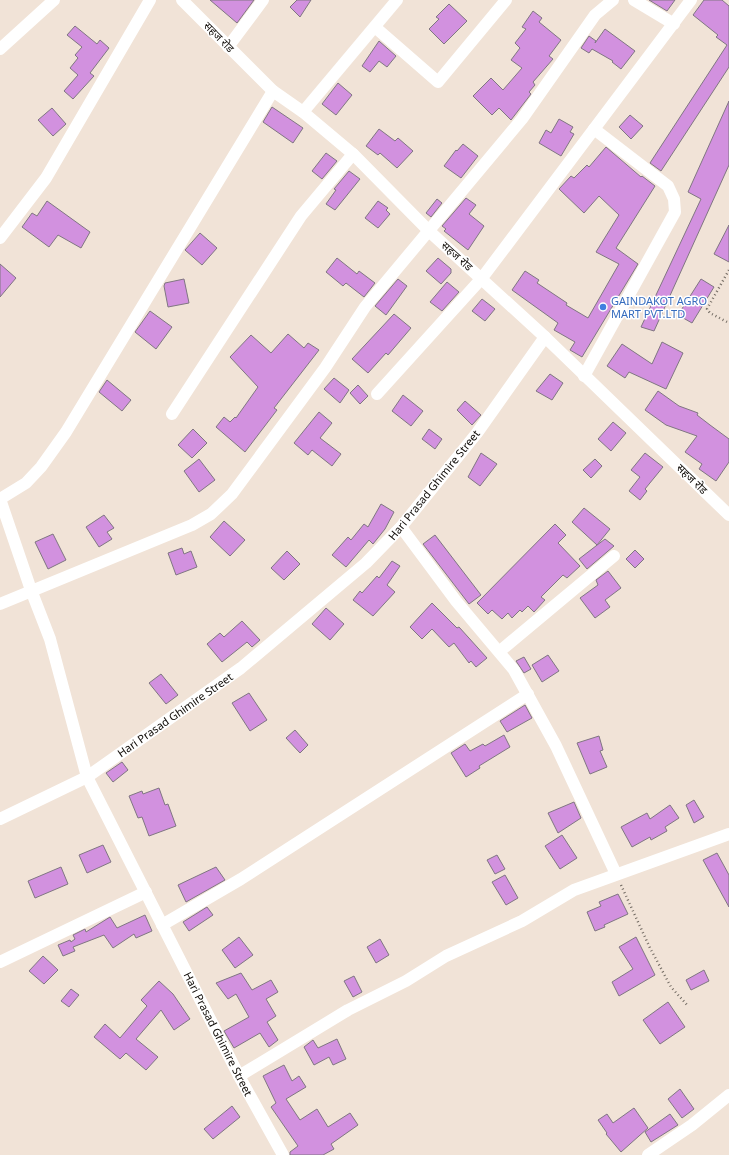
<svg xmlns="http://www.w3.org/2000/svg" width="729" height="1155" viewBox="0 0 729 1155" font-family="'Noto Sans','Noto Sans Devanagari',sans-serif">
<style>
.building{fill:#d291df;stroke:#807682}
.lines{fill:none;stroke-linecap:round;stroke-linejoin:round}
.path{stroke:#756d65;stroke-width:2.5;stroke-dasharray:1 3;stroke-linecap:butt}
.minor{stroke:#fff;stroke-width:12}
.shop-dot{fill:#3f7fe0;stroke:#fff;stroke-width:1.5}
.labels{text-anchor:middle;stroke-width:3;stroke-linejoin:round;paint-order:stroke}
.street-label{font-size:11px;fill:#100c08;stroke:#fff}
.shop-label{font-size:11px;fill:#366cbe;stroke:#fff;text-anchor:start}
</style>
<rect width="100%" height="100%" fill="#f1e3d7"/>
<g class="building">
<polygon points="210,0 254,0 237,23"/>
<polygon points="297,0 311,0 300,17 290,7"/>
<polygon points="649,0 675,0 667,11"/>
<polygon points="704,0 722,0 729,6 729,67 661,171 650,163 727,45 716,37 718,35 693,15"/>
<polygon points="449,4 467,21 444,44 429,29 439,19 436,17"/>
<polygon points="533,11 542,18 539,22 561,40 549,56 553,59 533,82 535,85 529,92 531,94 511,120 499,108 492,115 473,96 491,78 503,90 522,68 511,60 520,48 515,43 526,29 522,27"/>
<polygon points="75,26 97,44 100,40 109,48 90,73 94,76 73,99 64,91 78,75 70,68 78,58 75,55 82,47 67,35"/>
<polygon points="605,29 635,51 621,69 612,62 613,61 592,49 589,53 581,48 589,36 596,41 595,43"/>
<polygon points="379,41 396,56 387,67 379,61 370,72 362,66"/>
<polygon points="338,83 352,95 336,115 322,104"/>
<polygon points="729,101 729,165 654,331 641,327 701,199 688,192"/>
<polygon points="272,107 303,128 293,143 263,122"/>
<polygon points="52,108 66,124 53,136 38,120"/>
<polygon points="630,115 643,126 631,139 619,127"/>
<polygon points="559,119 573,127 570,132 574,134 561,156 539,143 546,130 551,133"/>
<polygon points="379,129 395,141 398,138 413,151 397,168 380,153 378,155 366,146"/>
<polygon points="463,144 478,156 461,178 444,166 456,150 457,151"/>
<polygon points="606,147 641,177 642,176 655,186 616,248 638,264 582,357 570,350 575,342 554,330 558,323 512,290 525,271 539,280 537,283 567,303 566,305 588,318 619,264 596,252 619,215 599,196 584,213 559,189 571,176 574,178 587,165 589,167"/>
<polygon points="326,153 337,161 322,179 312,171"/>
<polygon points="349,171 360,179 335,210 326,204 336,190 334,189"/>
<polygon points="466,198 476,205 469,214 484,226 468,250 444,231 446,229 442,226"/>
<polygon points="437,199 442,203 431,217 426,213"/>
<polygon points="47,201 90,232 81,248 58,235 49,247 22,227 32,213 37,216"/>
<polygon points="378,201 388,208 386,210 390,214 378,228 365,218"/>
<polygon points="729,225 729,262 714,254"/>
<polygon points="200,233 217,248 202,265 185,250"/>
<polygon points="337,258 357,274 359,271 375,283 364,297 346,283 343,286 326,272"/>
<polygon points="438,258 451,269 451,273 441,284 426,271"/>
<polygon points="0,264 16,278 0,297"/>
<polygon points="184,279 189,303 168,307 164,286 165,283"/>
<polygon points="398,279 407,286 386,315 375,306"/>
<polygon points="701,279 714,287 692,323 678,315"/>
<polygon points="447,282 459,292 442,311 430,302"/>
<polygon points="482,299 495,309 485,321 472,311"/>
<polygon points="150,311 172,327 156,349 135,332"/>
<polygon points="394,314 411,328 388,355 386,353 368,373 352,359"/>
<polygon points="288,334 304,348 308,343 319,350 274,408 277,410 245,452 216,427 224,417 230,422 235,417 236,418 258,387 230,357 251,335 271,353"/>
<polygon points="662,342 683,353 666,389 629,372 625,378 607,366 622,344 652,364"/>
<polygon points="550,374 563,383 552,400 536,391"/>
<polygon points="334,378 349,390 340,403 324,389"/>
<polygon points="107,380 131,400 122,411 99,392"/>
<polygon points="358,385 368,396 360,404 350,393"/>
<polygon points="658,391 679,406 698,413 697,415 710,425 729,439 729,462 716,481 699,469 702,464 685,452 697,436 666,425 645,410"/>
<polygon points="403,395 423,411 411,426 392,411"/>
<polygon points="465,401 481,415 472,425 457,410"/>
<polygon points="319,412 332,423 320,438 341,454 332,466 312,450 308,455 294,443"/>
<polygon points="613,422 626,433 611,451 598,439"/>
<polygon points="193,429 207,443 192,458 178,445"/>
<polygon points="429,429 442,439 435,449 422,439"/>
<polygon points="481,453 497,464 480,486 468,477"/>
<polygon points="645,453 663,467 645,489 647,491 640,500 629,491 640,477 631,470"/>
<polygon points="199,459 215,480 199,492 184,471"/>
<polygon points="595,459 602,466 591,478 583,470"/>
<polygon points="381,504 394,512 385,529 373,544 369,540 346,567 332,555 348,537 351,540 364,524 368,527"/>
<polygon points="584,508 610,529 597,545 572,522"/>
<polygon points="104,515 114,528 107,532 112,539 99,547 86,527"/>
<polygon points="224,521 245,540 230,556 210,537"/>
<polygon points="555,524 566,535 558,543 580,566 567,578 563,575 541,597 545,600 534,612 528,606 522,612 520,610 512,618 508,613 502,619 492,610 488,614 477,603"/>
<polygon points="53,534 66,560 48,569 35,542"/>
<polygon points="435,535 481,595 469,604 423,544"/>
<polygon points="605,539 614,546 587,569 579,559"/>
<polygon points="182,548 184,554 191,551 197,567 176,575 168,553"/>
<polygon points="635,550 644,559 635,568 626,559"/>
<polygon points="287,551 300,564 284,580 271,568"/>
<polygon points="392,561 400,566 387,585 395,592 373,616 353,600 360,591 362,593 377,576 379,578"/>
<polygon points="608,571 621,588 605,600 610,607 595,618 580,598 598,585 596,580"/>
<polygon points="432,603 457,628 459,627 487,658 476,667 471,661 469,663 454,643 449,647 432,629 422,639 410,627"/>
<polygon points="326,608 344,624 330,640 312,624"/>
<polygon points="242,621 260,640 252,647 247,642 222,662 207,644 220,633 224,637"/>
<polygon points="548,655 559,671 542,682 532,665"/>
<polygon points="524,657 531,669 524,673 516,661"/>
<polygon points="161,674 178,695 166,704 149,683"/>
<polygon points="249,693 267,720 250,731 232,703"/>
<polygon points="525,705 532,718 507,732 500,721"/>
<polygon points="295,730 308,745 300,753 286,738"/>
<polygon points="504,735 510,747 479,766 480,768 466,777 451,753 465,744 470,751 483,744 485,746"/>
<polygon points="599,736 603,750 600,751 607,767 590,774 577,743"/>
<polygon points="122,762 128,770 113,782 106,773"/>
<polygon points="159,788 165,805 168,804 176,826 149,836 142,817 138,818 129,796 142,791 143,794"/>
<polygon points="694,800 704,817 694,823 686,805"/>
<polygon points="574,802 581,818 558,833 548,813"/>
<polygon points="670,805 679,818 665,827 667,831 651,840 650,837 632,847 621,827 647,813 650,819"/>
<polygon points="562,835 577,858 560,869 545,846"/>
<polygon points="103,845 111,862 87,873 79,855"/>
<polygon points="717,853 729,875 729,907 703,860"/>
<polygon points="497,855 505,869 495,874 487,860"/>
<polygon points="61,867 68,884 35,898 28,881"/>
<polygon points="216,867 225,880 186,902 178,885"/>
<polygon points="505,875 518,898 506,905 492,882"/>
<polygon points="618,894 628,914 604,925 605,927 595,931 587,912 601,906 599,902"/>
<polygon points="207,907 213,915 189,931 183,922"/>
<polygon points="145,915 152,931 136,938 134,934 113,948 104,935 73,947 75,951 63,956 58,945 70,940 71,942 75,939 73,935 85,929 86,932 110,917 117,928"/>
<polygon points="239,937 253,955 235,968 222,950"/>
<polygon points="636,937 655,975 619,996 612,982 633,969 619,947"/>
<polygon points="380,939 389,955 376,963 367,947"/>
<polygon points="43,956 58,970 44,984 29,971"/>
<polygon points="704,970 709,981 691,990 686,980"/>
<polygon points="241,973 252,990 271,980 278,992 266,999 276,1016 267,1022 278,1040 269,1047 260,1033 234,1048 224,1031 249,1017 236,994 228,999 216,983"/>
<polygon points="354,976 362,992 353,997 344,981"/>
<polygon points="159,981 173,994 190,1019 174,1030 161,1010 136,1039 158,1057 146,1070 126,1053 120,1059 94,1037 105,1024 120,1038 147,1006 141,1000"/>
<polygon points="71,989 79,995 69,1007 61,1001"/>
<polygon points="668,1002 685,1027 660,1044 643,1020"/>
<polygon points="337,1039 346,1059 333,1065 329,1057 314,1065 304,1047 313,1040 318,1048"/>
<polygon points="284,1065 292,1081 299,1076 306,1087 286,1099 300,1120 317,1109 328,1127 350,1113 358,1125 331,1144 334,1149 323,1155 290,1155 290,1152 298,1146 271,1107 276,1103 263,1076"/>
<polygon points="680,1089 694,1109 682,1118 668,1099"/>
<polygon points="232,1106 240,1117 213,1139 204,1129"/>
<polygon points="634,1108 648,1128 621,1152 606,1134 607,1133 598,1120 607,1114 613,1123"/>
<polygon points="670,1114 678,1125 651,1142 645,1132"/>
</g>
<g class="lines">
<g class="path">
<polyline points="729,270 707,309 710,313 729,323"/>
<polyline points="621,885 650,948 671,987 688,1006"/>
</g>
<g class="minor">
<polyline points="182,0 273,91 303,112 353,154 430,232 545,337 729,515"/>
<polyline points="634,0 674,24"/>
<polyline points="376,28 438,82 506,0"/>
<polyline points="228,47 263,0"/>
<polyline points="0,49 54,0"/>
<polyline points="303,112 397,0"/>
<polyline points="0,238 46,178 150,0"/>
<polyline points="584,376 675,212 674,199 668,186 594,129"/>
<polyline points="377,394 482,278 691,0"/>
<polyline points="172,414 301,216 353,154"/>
<polyline points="0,499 31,590 50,639 87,777 239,1076 283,1155"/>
<polyline points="0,499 26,483 41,467 66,432 273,91"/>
<polyline points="401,527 456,601 514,670 556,746 616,874"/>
<polyline points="0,604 192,525 211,514 232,494 325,368 365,307 522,119 595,15 613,0"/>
<polyline points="500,651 614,556"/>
<polyline points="0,819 87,777 241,668 366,563 401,527 477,433 545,337"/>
<polyline points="162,925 241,879 528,694"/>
<polyline points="0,962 146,892"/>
<polyline points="239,1076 348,1010 406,981 446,956 522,921 574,890 729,834"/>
<polyline points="648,1155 692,1125 729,1095"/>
</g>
</g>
<circle class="shop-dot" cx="603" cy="307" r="4"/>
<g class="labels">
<g class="street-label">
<text transform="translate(219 37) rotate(45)" y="4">सहज रोड</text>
<text transform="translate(457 256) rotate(42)" y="4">सहज रोड</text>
<text transform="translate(692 479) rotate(44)" y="4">सहज रोड</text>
<text transform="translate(434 485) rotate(-51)" y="4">Hari Prasad Ghimire Street</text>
<text transform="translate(175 715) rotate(-35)" y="4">Hari Prasad Ghimire Street</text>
<text transform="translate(218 1034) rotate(63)" y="4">Hari Prasad Ghimire Street</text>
</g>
<g class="shop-label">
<text x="611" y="305">GAINDAKOT AGRO<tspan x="611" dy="13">MART PVT.LTD</tspan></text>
</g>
</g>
</svg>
